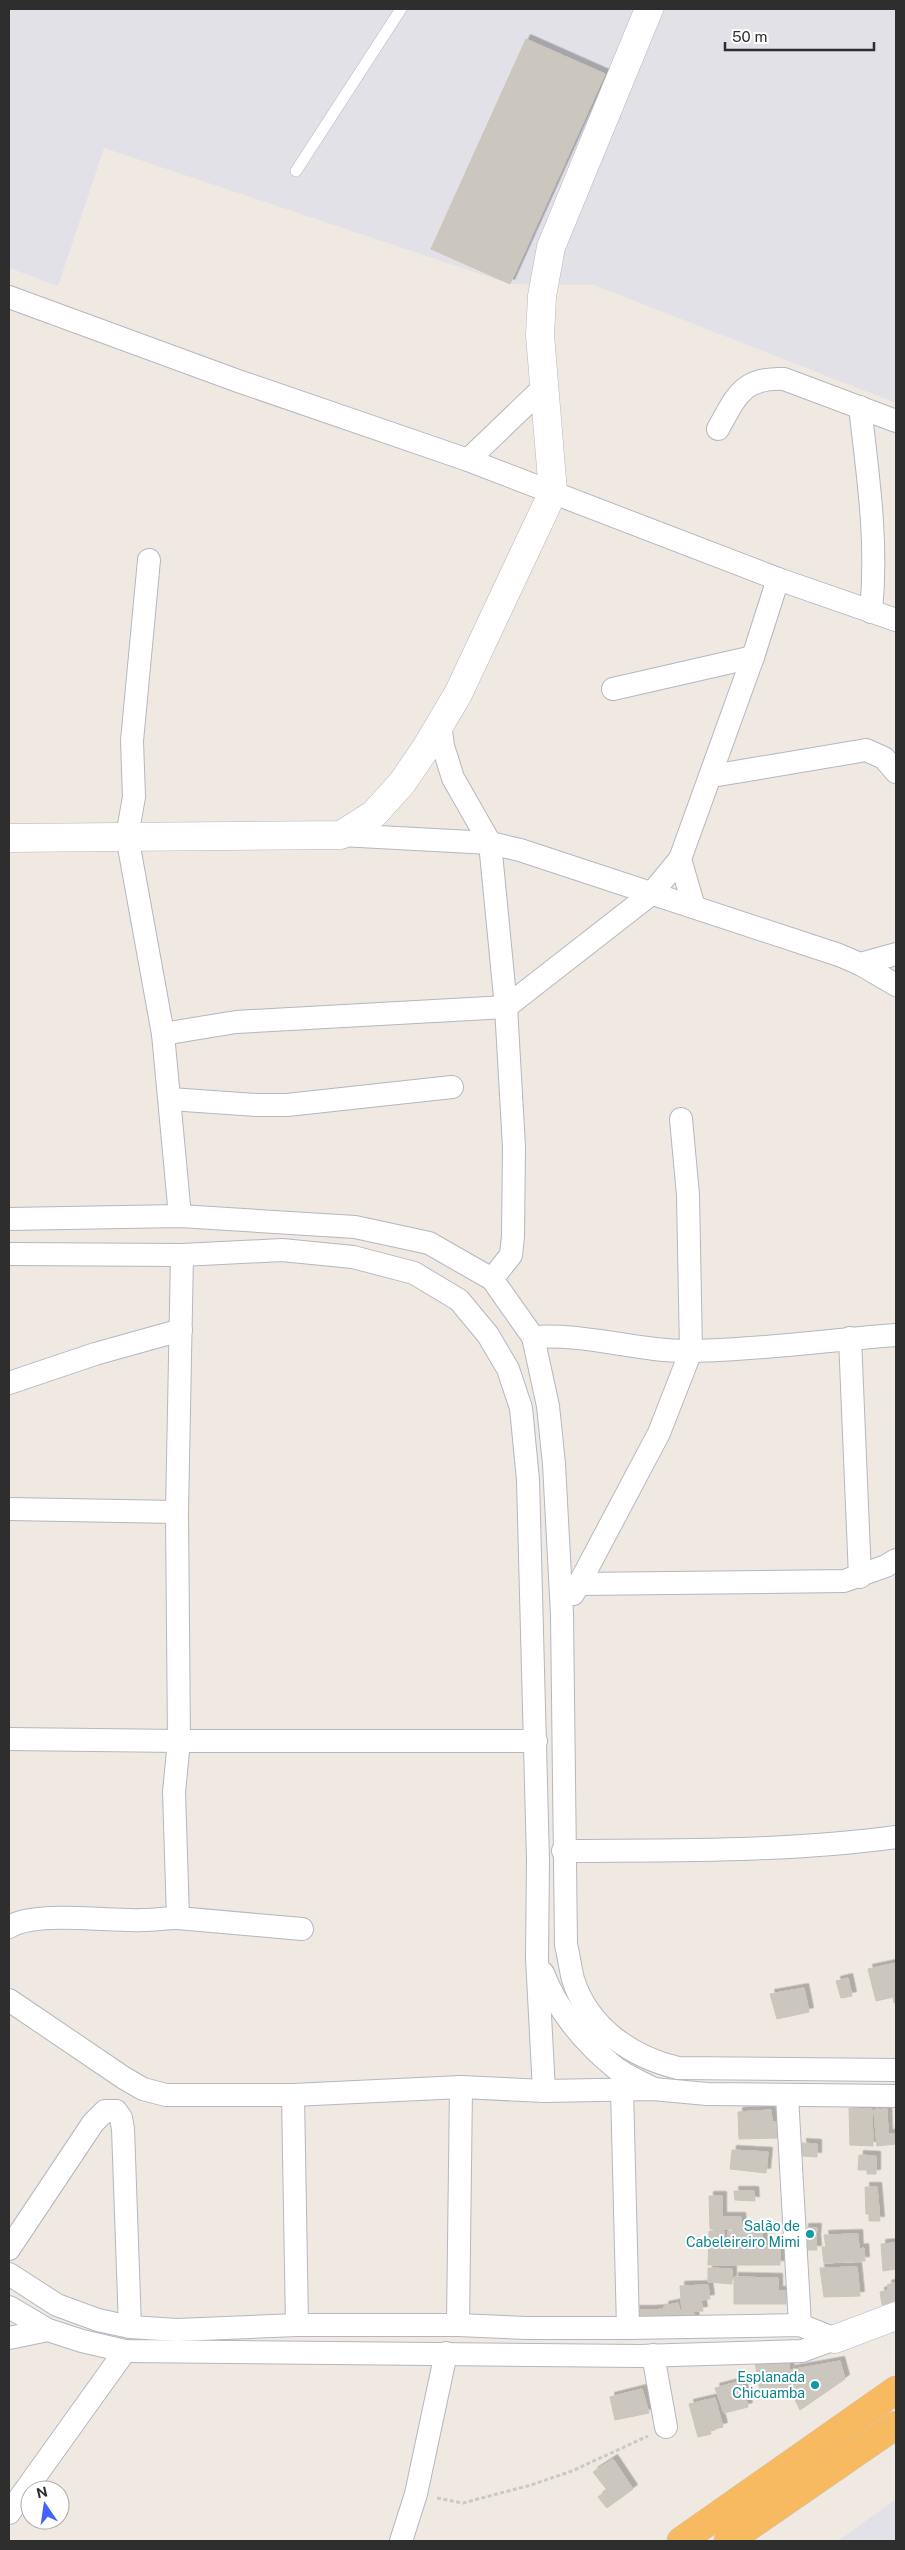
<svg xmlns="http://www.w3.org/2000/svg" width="905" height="2550" viewBox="0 0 905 2550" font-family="'Public Sans',sans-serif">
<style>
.industrial{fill:#e3e1e8}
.building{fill:#cbc7bf;stroke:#cbc5ba;filter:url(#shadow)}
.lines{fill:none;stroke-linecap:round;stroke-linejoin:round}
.service-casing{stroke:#b4b7c1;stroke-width:12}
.minor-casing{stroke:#b4b7c1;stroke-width:24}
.tertiary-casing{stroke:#b4b7c1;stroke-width:29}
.trunk-casing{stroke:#c9c9c9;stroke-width:29}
.path{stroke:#c9c9c9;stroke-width:3;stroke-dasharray:4 2.5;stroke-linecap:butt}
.service{stroke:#fff;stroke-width:11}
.minor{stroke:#fff;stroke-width:22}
.tertiary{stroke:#fff;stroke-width:28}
.trunk{stroke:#f8ba60;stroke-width:28}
.culture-dot{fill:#0f9aa8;stroke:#fff;stroke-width:2}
.labels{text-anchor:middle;stroke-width:4;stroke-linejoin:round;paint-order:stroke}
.culture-label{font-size:14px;fill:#0d838f;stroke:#fff;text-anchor:end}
</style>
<defs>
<filter id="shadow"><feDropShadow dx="4.5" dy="-4.5" stdDeviation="0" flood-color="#0004"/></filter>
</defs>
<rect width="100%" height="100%" fill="#efe9e1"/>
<g class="industrial">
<polygon points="9,9 896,9 896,403 594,285 510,284 104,148 58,286 9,268"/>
<polygon points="896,2499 896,2541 838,2541"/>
</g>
<g class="building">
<polygon points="526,39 605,74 510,284 431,249"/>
<polygon points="896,1963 896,2002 894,2003 893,1997 876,2001 868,1969"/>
<polygon points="848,1978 852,1996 841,1998 836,1981"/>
<polygon points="804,1988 809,2012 777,2019 770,1994"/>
<polygon points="849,2108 872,2109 873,2146 850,2145"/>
<polygon points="887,2109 888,2134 896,2134 896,2144 877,2146 874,2110"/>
<polygon points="771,2110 772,2122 777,2122 778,2138 739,2139 738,2112"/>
<polygon points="802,2143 817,2144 817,2157 803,2156"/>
<polygon points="732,2150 768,2152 766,2173 730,2169"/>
<polygon points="859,2155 876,2156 876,2174 867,2174 867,2170 858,2170"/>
<polygon points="865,2187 877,2187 880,2221 869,2221 869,2214 866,2214"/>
<polygon points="734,2191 754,2191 755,2201 735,2200"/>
<polygon points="709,2196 722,2196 722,2217 741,2217 742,2229 710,2229"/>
<polygon points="804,2228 817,2228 816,2239 804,2239"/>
<polygon points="709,2231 724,2231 724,2243 728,2243 728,2231 762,2231 763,2246 780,2245 780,2265 708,2265"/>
<polygon points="858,2234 859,2249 864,2248 865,2261 824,2263 822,2247 826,2247 824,2235"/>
<polygon points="804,2239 816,2239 817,2250 804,2250"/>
<polygon points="896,2243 896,2269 883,2271 881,2244"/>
<polygon points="857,2267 860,2296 824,2297 820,2268"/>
<polygon points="708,2268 732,2269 732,2284 708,2282"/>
<polygon points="734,2277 778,2278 778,2291 786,2291 786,2304 734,2304"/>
<polygon points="896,2282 896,2300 892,2302 887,2285"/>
<polygon points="708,2285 710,2299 701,2300 703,2311 682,2312 680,2286"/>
<polygon points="888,2290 892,2302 882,2305 880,2292"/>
<polygon points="678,2303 681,2315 666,2318 664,2306"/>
<polygon points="665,2309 666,2319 652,2320 650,2310"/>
<polygon points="635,2310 650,2310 652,2320 637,2320"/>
<polygon points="693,2311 695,2320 682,2322 680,2312"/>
<polygon points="840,2361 845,2379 800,2410 791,2392 795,2390 790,2370"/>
<polygon points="755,2363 789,2363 791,2387 760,2390"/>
<polygon points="741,2381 748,2407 724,2413 715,2388"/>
<polygon points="642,2389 649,2413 615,2420 610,2397"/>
<polygon points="715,2398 723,2427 710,2430 711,2434 698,2437 689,2404"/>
<polygon points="613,2459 633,2489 607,2508 598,2497 607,2490 593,2472"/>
</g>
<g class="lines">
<g class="service-casing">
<polyline id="service" points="296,171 401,9"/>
</g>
<g class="minor-casing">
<g id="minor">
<polyline points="9,297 238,381 468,460 778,579 896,620"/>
<path d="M860,407C868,477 878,541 871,612"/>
<path d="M718,429C736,397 742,377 784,379L896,421"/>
<polyline points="468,460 543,388"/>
<polyline points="149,560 132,741 134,797 127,836 163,1034 180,1216"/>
<polyline points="613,689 753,657"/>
<polyline points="440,724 443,746 453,778 490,843 506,1007 514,1147 513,1236 511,1255 492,1279"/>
<polyline points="712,776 866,750 884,758 896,772"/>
<polyline points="341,835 490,843 520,850 839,955 860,964 896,985"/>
<polyline points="680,859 694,907"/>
<polyline points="860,964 896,954"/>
<polyline points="163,1034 236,1022 506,1007 651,894 680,859 753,657 778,579"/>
<polyline points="170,1099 257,1105 287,1105 452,1087"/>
<path d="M9,1219L180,1216L355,1227L429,1243L492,1279L533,1337L548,1406L554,1464L562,1614L566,1945C569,1956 570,1968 573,1979C588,2028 632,2057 678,2068L896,2070"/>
<polyline points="9,1254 182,1255 282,1250 353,1257 414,1273 459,1300 488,1335 508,1369 521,1408 528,1480 538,1860 537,1958 544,2091"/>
<path d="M533,1337C587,1333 638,1352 692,1351C760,1350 828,1340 896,1335"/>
<polyline points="850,1338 860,1577"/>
<polyline points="9,1383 95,1354 181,1330"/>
<polyline points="9,1509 177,1512"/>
<polyline points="579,1584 659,1433 691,1351 688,1195 681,1119"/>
<polyline points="573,1594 579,1584 844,1581 886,1566 896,1560"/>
<polyline points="9,1739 179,1741 536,1741"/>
<path d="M563,1851C674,1850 786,1852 896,1837"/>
<polyline points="178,1918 302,1929"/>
<path d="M9,1927C37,1910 109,1922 143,1920C155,1920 166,1918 178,1918L174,1792L179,1741L177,1512L182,1255"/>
<path d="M543,1973C556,2008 583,2041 612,2065C623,2075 639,2081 652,2088"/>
<polyline points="9,2000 124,2078 143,2089 166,2095 293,2095 461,2087 544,2091 653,2089 707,2094 896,2096"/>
<polyline points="622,2089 628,2328"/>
<polyline points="293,2095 297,2325"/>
<polyline points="787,2096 800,2325"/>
<polyline points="116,2111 121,2118 123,2129 130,2327"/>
<polyline points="9,2249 93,2123 105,2111 116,2111"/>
<polyline points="9,2274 57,2305 98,2320 130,2327 177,2330 297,2325 458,2325 526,2328 628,2328 800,2325 835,2339"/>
<polyline points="9,2307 48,2330 82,2341 125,2351 640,2356 802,2351 835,2339"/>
<polyline points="458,2325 461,2087"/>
<polyline points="9,2338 48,2330"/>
<polyline points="653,2355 666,2427"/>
<polyline points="9,2513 125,2351"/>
<polyline points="401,2541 416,2494 446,2353"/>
</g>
</g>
<g class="tertiary-casing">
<g id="tertiary">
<polyline points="9,838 341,835 374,814 402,783 426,748 458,694 553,492 540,335 542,296 551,247 649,9"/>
<polyline points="835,2339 896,2316"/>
</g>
</g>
<g class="trunk-casing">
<g id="trunk">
<polyline points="681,2541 896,2390"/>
<polyline points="728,2541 896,2425"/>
</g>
</g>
<polyline class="path" points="437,2498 463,2503 531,2485 572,2471 648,2436"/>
<use href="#service" class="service"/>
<use href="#minor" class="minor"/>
<use href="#tertiary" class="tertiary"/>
<use href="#trunk" class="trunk"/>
</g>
<g class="culture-dot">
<circle cx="810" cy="2234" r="5"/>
<circle cx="815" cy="2385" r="5"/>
</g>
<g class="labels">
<g class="culture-label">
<text x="800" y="2231">Salão de<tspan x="800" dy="16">Cabeleireiro Mimi</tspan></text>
<text x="805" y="2382">Esplanada<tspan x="805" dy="16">Chicuamba</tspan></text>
</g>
</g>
<rect width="905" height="2550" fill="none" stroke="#2e2e2e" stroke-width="20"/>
<g transform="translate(45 2505) rotate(347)"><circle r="24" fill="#ffffff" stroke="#ababab"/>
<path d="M0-4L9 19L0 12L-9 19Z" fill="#4264fb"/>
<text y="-8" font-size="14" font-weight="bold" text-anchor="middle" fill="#2e2e2e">N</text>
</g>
<path d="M725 42v8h149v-8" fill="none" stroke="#2e2e2e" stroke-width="2.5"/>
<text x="732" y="42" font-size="15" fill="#2e2e2e" stroke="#ffffff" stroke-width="4" paint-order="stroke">50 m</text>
</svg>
